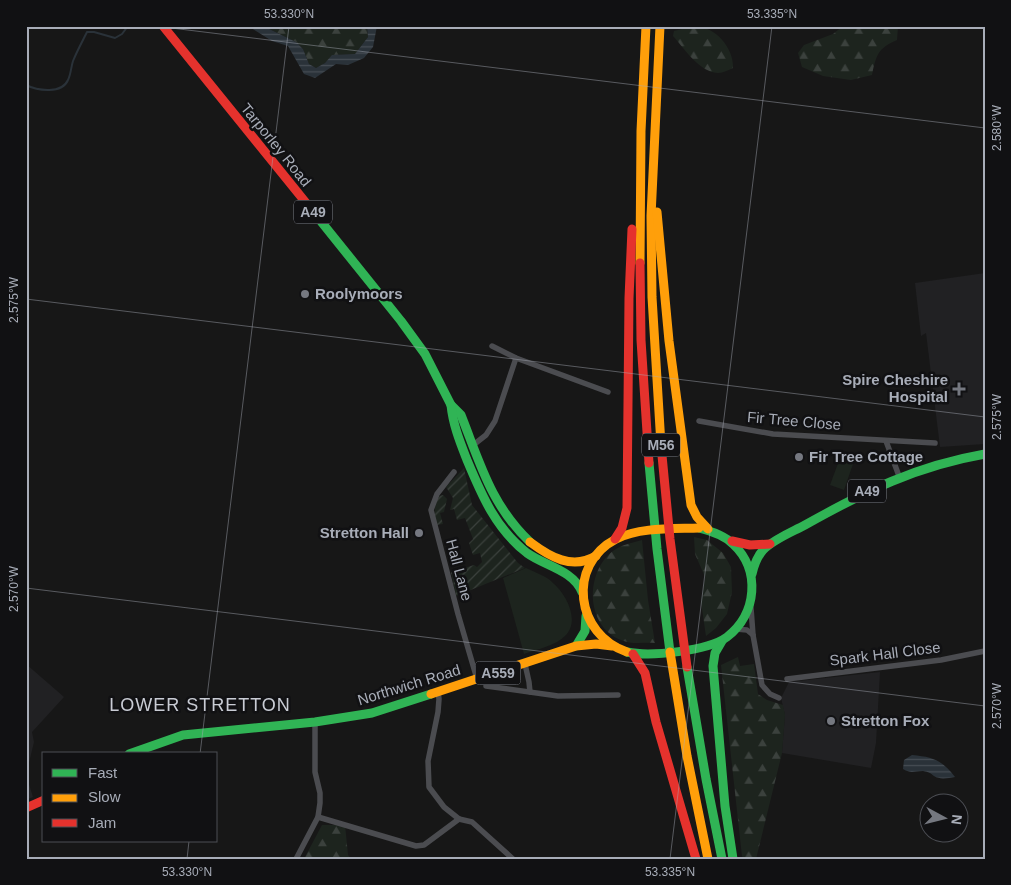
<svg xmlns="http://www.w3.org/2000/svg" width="1011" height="885" viewBox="0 0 1011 885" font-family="Helvetica,sans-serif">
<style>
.built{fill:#212123}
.green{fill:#1d241e}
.forest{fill:url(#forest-firs)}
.garden{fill:url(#garden-furrows)}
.water{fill:url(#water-rules)}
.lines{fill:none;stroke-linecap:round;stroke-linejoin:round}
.stream{stroke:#2a3239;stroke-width:2}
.street{stroke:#4b4c50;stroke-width:5.5}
.fast{stroke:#30b455;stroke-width:9}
.slow{stroke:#ff9f0a;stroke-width:9}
.jam{stroke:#e5322d;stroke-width:9}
.ticks{fill:none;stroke:#a8adb8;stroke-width:1;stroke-opacity:0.45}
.poi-dot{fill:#757880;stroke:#111113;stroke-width:2}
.labels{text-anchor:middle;stroke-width:5;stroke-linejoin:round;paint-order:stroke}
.shield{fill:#111113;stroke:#7b7e86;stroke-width:1}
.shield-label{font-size:14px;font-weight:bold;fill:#a8adb8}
.street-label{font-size:15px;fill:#a8adb8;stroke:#111113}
.poi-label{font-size:15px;font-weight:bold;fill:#a8adb8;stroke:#111113;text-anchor:start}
.quarter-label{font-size:18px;letter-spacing:1px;fill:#c9ccd4;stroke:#111113}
.neatline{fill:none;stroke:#a8adb8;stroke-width:2}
.ticks-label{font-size:12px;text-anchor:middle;fill:#a8adb8}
</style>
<defs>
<pattern id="forest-firs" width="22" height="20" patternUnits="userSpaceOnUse" patternTransform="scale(1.25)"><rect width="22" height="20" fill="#1d241e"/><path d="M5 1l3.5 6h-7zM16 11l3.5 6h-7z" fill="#3b413d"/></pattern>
<pattern id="garden-furrows" width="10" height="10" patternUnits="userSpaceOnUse" patternTransform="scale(1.25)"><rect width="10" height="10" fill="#1d241e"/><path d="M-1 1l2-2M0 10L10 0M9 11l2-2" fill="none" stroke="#3b413d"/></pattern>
<pattern id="water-rules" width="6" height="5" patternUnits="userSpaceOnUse" patternTransform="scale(1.25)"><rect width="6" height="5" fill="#2a3239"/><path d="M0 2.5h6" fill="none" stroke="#464d54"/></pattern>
</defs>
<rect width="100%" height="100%" fill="#171717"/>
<g class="built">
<polygon points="985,273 985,444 940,447 926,333 921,336 915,283"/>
<polygon points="26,664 64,697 32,732 34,742 28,767 28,781 33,797 26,800"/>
<polygon points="880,672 876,743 871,768 782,753 785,715 781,698 789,682"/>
</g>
<g class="green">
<polygon points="840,458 853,464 844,490 830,485"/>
<path d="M526,568C534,572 547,576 553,583C566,594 580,620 566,635C556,646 537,649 524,654L503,578Z"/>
</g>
<g class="forest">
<polygon points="263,26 367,26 368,37 355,54 333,55 325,63 316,68 309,64 303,49 296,42"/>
<path d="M694,26C715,26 734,48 733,68C728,70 723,73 718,73C699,72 685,49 673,36L674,31Z"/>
<path d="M843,26H898L897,40C878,48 876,55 872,75L851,80L823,76L802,67L798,53L804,45L833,34Z"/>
<polygon points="694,537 707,540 723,553 731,567 732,592 727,614 716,628 706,636 701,602 705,577 695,554"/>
<path d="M642,540L648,600L655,643C642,642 633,645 621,640C585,626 585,572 613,551C622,544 633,543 642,540Z"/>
<polygon points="738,657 740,666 754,664 758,694 767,700 783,705 785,715 782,753 756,859 744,859 742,856 721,665"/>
<polygon points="322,825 345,825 348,855 351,859 304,859"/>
</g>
<g class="garden">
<polygon points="464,468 472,505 518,563 525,568 456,596 451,572 474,565 477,567 482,562 480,553 473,555 469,543 473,539 465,518 457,520 454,509 450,510 453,498 446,487"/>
<path d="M443,495L447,499L444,512L440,513L443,524L437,525C433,514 434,507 439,496Z"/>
</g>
<g class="water">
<polygon points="248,26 263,26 296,42 303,49 309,64 316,68 325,63 332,55 355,54 368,37 367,26 377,26 373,47 364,58 348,65 336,64 315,78 304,74 288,46 272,41"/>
<path d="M912,755C933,757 942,760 955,777C948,778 940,780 934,776C930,773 929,772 923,771C913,771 912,774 903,769L904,760Z"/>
</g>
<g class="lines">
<path class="stream" d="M26,85C38,91 62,94 68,80C71,74 71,67 73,61C77,51 82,42 87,32H94L115,38L122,34L128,26"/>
<g class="street">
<polyline points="492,346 516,358 608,392"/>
<polyline points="699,421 773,434 935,443"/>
<polyline points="886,441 899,476"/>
<polyline points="472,446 486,435 495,421 516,358"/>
<polyline points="454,472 437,494 431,510 458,614 477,679"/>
<polyline points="751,608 753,635 762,685 770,694 779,698"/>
<polyline points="736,629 747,630 753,635"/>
<polyline points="525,664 529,682 530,692"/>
<polyline points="787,679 941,660 985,651"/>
<polyline points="486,686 558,696 618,695"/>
<polyline points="438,692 439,699 438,712 428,761 429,787 444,807 459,819 472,822 513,859"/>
<polyline points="318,817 416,846 424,845 459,819"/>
<polyline points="296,859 318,817 320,803 320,793 315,772 315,722"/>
</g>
<g class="fast">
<path d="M311,209L401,321L425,354L451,405L461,415C480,463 491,505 530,542"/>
<path d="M451,405C453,425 460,442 467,460C482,496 496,529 527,553C545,566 573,570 582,592"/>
<polyline points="649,463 657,549 670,652"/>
<path d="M752,574C754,565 757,557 763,550C774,539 792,532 805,525C866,491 916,466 985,454"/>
<polyline points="722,641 715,653 713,666 725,806 733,859"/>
<polyline points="576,646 585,631 586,616"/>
<path d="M627,652C650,657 708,651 727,637C757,614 761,570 733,544C724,535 711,531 699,528"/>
<polyline points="687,667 706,779 722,859"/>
<polyline points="129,754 183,735 315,722 372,713 431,694"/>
</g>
<g class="slow">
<polyline points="660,26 651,216 652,297 661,445"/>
<polyline points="657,212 669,341 691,505 697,517 708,529"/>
<polyline points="640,263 641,131 646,26"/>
<path d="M530,542C550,557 572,570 596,556"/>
<path d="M627,652C576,635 566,565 616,539C640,527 673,529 699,528"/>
<polyline points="670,652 687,756 708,859"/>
<polyline points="431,694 576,646 596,644 612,646"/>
</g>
<g class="jam">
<polyline points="163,26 311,209"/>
<polyline points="640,263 641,340 649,463"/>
<polyline points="661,445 670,539 687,667"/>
<polyline points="615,539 622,528 627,508 629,298 632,229"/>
<polyline points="732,541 750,545 770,544"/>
<polyline points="633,654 645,673 656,722 696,859"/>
<polyline points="26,808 44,800"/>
</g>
</g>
<path class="ticks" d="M155,26L985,128M26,299L985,417M26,588L985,706M200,754L289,26M187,859L189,841M670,859L772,26"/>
<g class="poi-dot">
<circle cx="305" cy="294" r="5"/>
<path d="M956.5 381.5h5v5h5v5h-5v5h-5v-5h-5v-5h5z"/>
<circle cx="799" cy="457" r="5"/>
<circle cx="419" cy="533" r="5"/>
<circle cx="831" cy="721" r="5"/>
</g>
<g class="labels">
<g class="shield">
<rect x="294" y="200.5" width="38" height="23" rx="4"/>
<rect x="642" y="433.5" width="38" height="23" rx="4"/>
<rect x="848" y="479.5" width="38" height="23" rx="4"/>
<rect x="475.5" y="661.5" width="45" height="23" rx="4"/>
</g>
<g class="shield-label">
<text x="313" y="217">A49</text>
<text x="661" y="450">M56</text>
<text x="867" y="496">A49</text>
<text x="498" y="678">A559</text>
</g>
<g class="street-label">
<text transform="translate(276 145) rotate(51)" y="5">Tarporley Road</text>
<text transform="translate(794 421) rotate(5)" y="5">Fir Tree Close</text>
<text transform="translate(459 570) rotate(75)" y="5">Hall Lane</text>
<text transform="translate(885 654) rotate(-7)" y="5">Spark Hall Close</text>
<text transform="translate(409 685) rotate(-17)" y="5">Northwich Road</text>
</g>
<g class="poi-label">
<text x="315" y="299">Roolymoors</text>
<text x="948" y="385" text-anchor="end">Spire Cheshire<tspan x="948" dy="17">Hospital</tspan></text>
<text x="809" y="462">Fir Tree Cottage</text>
<text x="409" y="538" text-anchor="end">Stretton Hall</text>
<text x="841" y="726">Stretton Fox</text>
</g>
<g class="quarter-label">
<text x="200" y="711">LOWER STRETTON</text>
</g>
</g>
<rect width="1011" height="885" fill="none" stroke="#111113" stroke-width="55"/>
<rect x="42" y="752" width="175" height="90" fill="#111113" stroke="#4d4f55"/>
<rect x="52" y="769" width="25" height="8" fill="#30b455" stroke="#4d4f55"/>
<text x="88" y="778" font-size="15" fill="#a8adb8">Fast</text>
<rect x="52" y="794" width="25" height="8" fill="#ff9f0a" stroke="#4d4f55"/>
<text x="88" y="802" font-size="15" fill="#a8adb8">Slow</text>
<rect x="52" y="819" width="25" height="8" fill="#e5322d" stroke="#4d4f55"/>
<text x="88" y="828" font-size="15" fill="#a8adb8">Jam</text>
<g transform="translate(944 818) rotate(97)"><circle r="24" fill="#111113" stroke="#4d4f55"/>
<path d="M0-4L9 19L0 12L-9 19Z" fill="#757880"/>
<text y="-8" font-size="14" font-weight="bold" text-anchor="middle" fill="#a8adb8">N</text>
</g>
<rect x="28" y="28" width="956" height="830" class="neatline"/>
<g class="ticks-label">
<text x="289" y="18">53.330°N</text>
<text x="772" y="18">53.335°N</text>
<text transform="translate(997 128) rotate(-90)" y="4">2.580°W</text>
<text transform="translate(14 300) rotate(-90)" y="4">2.575°W</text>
<text transform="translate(997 417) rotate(-90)" y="4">2.575°W</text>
<text transform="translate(14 589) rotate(-90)" y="4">2.570°W</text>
<text transform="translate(997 706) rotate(-90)" y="4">2.570°W</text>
<text x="187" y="876">53.330°N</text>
<text x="670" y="876">53.335°N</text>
</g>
</svg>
